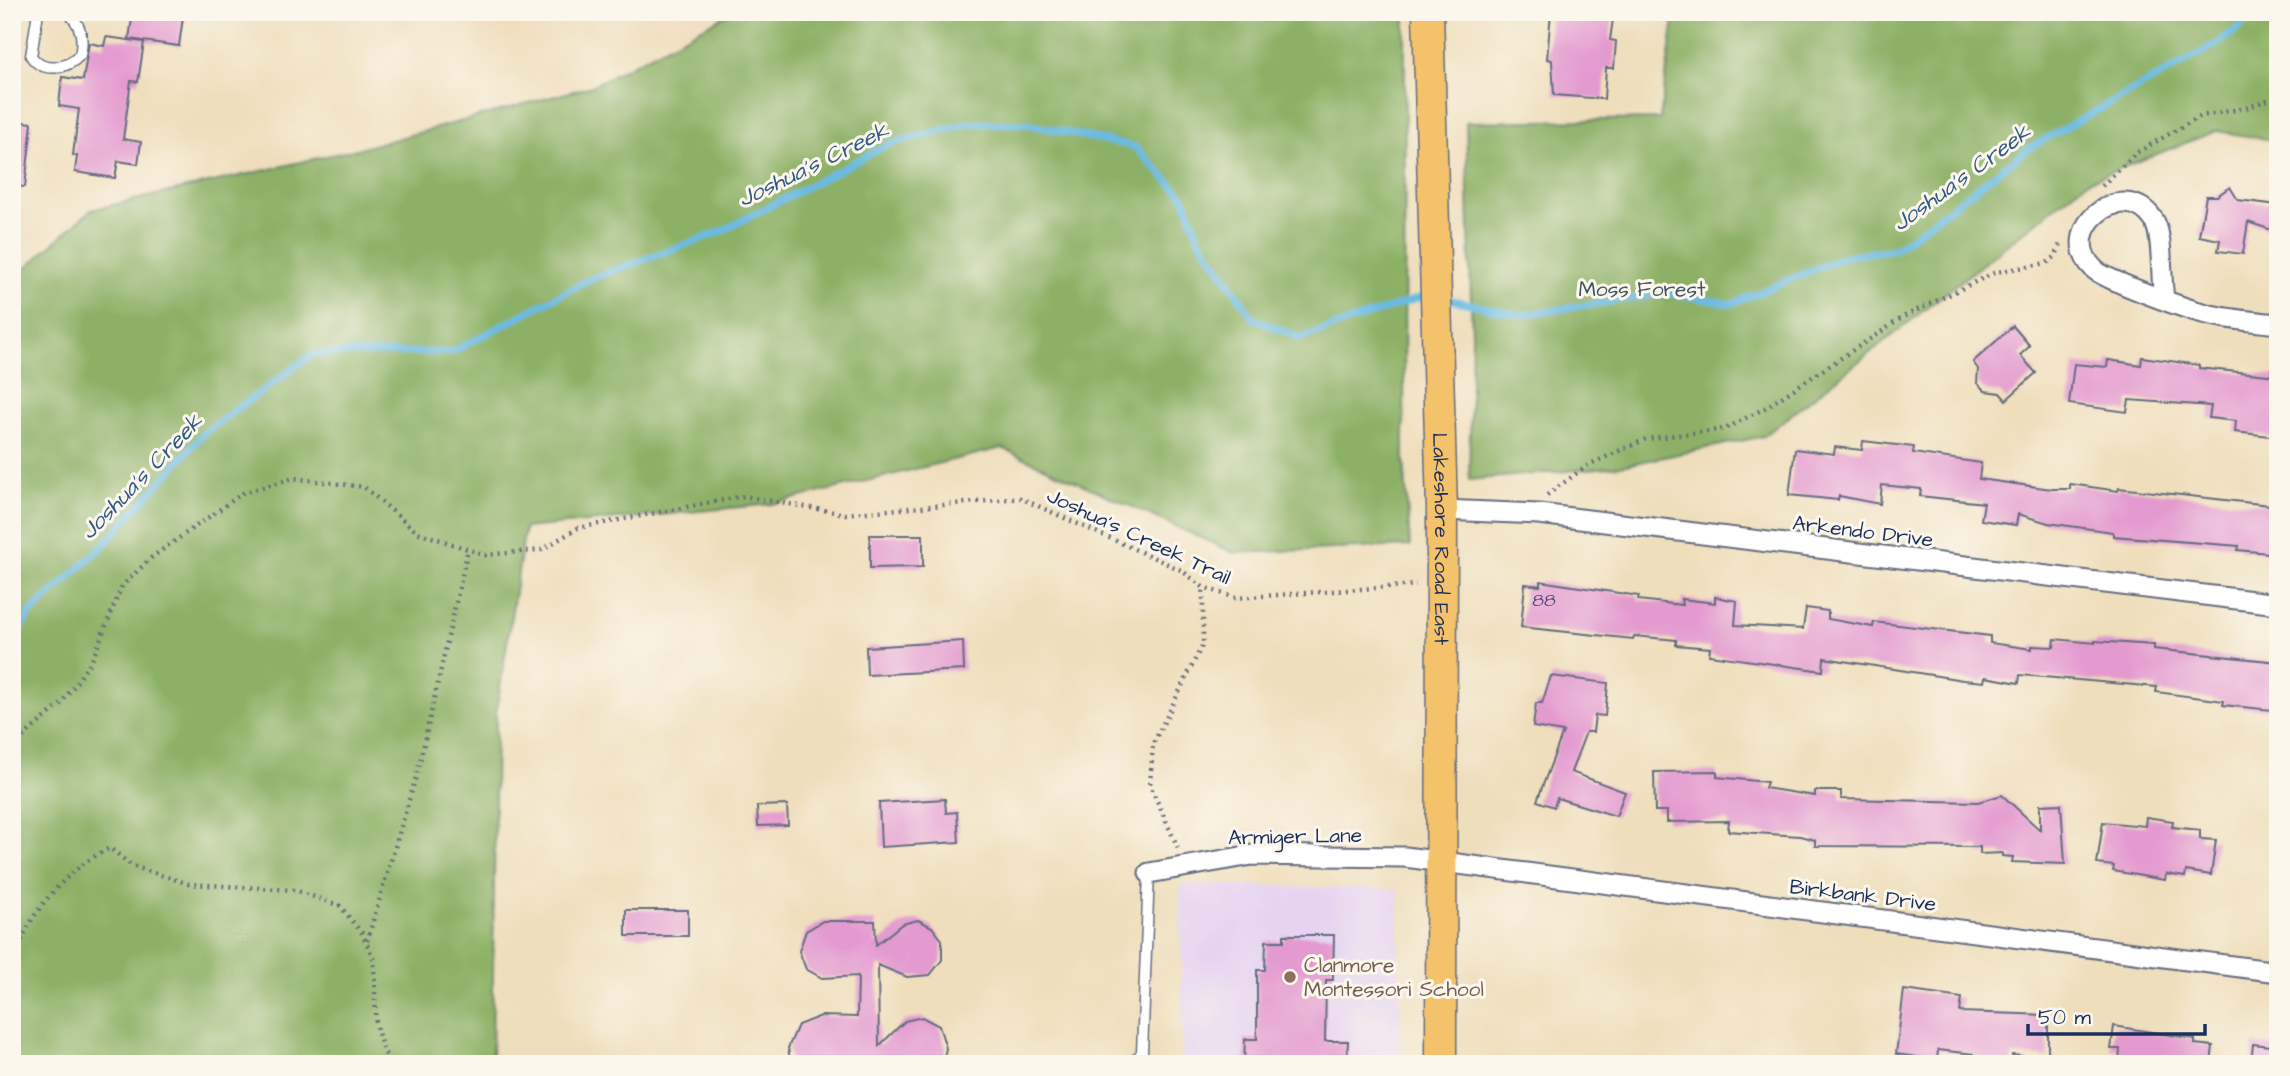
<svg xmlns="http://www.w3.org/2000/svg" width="2290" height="1076" viewBox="0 0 2290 1076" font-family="'Architects Daughter',sans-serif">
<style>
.built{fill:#e5d3f1}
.forest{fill:#8cb065;stroke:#547062;stroke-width:2}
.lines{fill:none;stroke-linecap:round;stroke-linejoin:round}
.stream{stroke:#69bbe4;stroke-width:7}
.building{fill:#e39acf}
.service-casing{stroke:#656c7f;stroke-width:13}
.minor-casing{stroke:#656c7f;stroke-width:23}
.primary-casing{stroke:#656c7f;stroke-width:33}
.path{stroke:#656c7f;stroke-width:4.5;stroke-dasharray:2 5;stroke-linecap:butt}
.service{stroke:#fff;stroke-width:10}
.minor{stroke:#fff;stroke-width:19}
.primary{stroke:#f4c26a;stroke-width:30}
.education-dot{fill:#8d6e63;stroke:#fbf7ec;stroke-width:2.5}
.labels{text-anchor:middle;stroke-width:6;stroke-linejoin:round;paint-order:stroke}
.number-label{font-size:18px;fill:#4d4a7a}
.park-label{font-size:21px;fill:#405663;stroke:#fbf7ec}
.street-label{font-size:21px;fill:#1b2f5e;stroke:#fbf7ec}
.education-label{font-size:21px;fill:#785e54;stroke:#fbf7ec;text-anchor:start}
.water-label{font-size:23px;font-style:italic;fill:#325986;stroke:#fbf7ec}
</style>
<rect width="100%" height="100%" fill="#fbf7ec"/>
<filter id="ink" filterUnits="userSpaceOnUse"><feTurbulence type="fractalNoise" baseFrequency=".0143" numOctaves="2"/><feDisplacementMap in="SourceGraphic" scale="14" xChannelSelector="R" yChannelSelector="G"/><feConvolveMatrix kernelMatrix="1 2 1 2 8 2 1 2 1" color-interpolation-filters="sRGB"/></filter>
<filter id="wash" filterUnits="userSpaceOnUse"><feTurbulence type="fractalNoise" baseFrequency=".00686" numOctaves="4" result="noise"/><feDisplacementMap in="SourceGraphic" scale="28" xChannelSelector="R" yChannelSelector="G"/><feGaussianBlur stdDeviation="1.57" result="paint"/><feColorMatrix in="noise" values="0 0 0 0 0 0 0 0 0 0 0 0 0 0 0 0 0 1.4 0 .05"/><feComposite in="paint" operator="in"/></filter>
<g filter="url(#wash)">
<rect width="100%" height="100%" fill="#efdebc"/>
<polygon class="built" points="1180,884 1398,889 1401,1064 1183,1064"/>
<g class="forest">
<polygon points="732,12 1402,12 1405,17 1404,459 1410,546 1234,553 1002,448 772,504 525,528 496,713 492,1064 12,1064 12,280 91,210 366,147 592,86"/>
<polygon points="1675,12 2278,12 2278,141 2216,131 2088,181 1764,436 1621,466 1469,480 1472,336 1466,122 1660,119"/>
</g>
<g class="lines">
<g class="stream">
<polyline points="1443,298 1520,315 1669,293 1731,304 1846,256 1895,249 2031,147 2219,43 2259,12"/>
<polyline points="12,645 29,614 102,547 205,432 313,354 452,352 590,279 720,232 889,144 970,123 1027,124 1135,147 1184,197 1198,237 1253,318 1300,338 1428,295"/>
</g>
</g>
<g id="blocks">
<g class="building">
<polygon points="133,12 183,17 179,46 129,39"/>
<polygon points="1551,12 1614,12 1610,40 1616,41 1614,68 1606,68 1604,99 1554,95 1552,60 1547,59"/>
<polygon points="106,37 144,42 138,82 131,81 123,139 141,142 138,164 118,161 115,178 75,172 77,156 73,155 79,109 59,106 62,77 83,80 89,43 104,46"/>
<polygon points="12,121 32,123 25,187 12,186"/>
<polygon points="2230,187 2238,200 2278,205 2278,232 2248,222 2243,254 2218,251 2220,240 2199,236 2206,196 2217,196"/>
<polygon points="2013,326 2030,346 2020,355 2036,373 2006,400 2000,393 1985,391 1977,383 1978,369 1973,362"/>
<polygon points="2142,357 2199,365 2199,368 2278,376 2278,437 2235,432 2236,421 2209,418 2211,406 2129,400 2127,412 2069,404 2074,364 2107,367 2108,360 2141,365"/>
<polygon points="1863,441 1914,447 1913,453 1981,463 1979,479 2052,489 2070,489 2070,484 2118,491 2119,488 2278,506 2278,554 2238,550 2239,546 2113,536 2113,532 2048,523 2018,514 2016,525 1981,520 1984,503 1920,496 1921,489 1882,485 1880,504 1839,496 1838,500 1789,495 1795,449 1834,454 1835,447 1862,450"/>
<polygon points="870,535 923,535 923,567 870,568"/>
<polygon points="1540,581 1639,596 1638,600 1682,605 1681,599 1715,603 1715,597 1737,601 1735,625 1803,629 1806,608 1828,611 1828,619 1873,627 1874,622 1990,636 1990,643 2032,649 2032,646 2054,647 2055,639 2095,643 2095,641 2154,645 2154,649 2278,662 2272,710 2223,705 2224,701 2156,692 2157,687 2020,675 2019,683 1985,677 1984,682 1963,680 1824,658 1823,671 1709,655 1710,648 1676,645 1676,640 1634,636 1633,639 1521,627 1525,584 1540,586"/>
<polygon points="963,641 964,670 867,675 866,647"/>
<polygon points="1551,676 1608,683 1605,716 1595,715 1593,732 1586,732 1571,772 1625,792 1616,816 1557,798 1554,807 1537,801 1563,732 1533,727 1536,703 1542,703"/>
<polygon points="1717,771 1717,777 1767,782 1765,788 1815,796 1815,791 1841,791 1841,799 1978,802 2002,795 2040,830 2040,805 2061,804 2065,864 2012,862 2013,857 2002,856 2002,853 1980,854 1980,847 1815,846 1815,840 1800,836 1728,831 1729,821 1667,822 1667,811 1655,811 1654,772"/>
<polygon points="945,799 946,813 957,812 959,842 881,847 879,803"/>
<polygon points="787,805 788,825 758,826 757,806"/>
<polygon points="2146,817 2173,821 2172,827 2200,830 2200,839 2216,840 2211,875 2186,871 2185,877 2166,874 2165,880 2113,871 2114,866 2097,864 2103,822 2145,826"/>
<rect x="626" y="910" width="62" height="26"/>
<polygon points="918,920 932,927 942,940 942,960 930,975 907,977 878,965 879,1046 905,1021 922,1017 939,1026 946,1048 943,1064 791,1064 788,1048 798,1025 821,1016 857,1017 858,976 822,978 806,969 799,951 806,931 823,921 875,921 876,945 902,924"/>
<polygon points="1284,935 1334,935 1333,980 1326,980 1325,1041 1348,1041 1347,1064 1244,1064 1245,1039 1257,1039 1257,970 1265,970 1266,941 1284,941"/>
<polygon points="1904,990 1962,998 1960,1012 2048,1015 2048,1058 2012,1055 2013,1064 1980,1064 1974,1054 1938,1050 1937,1060 1896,1054"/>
<polygon points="2114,1026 2195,1039 2195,1044 2213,1046 2211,1064 2119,1064 2120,1049 2111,1049"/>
<polygon points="2253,1044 2278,1047 2278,1064 2251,1064"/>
</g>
</g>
</g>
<g filter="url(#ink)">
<use href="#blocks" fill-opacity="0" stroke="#656c7f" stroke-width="2"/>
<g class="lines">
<g class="service-casing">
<g id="service">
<path d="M38,12L31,56C43,74 67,69 80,55C84,38 81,25 68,12"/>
<polyline points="1131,1064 1142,1053 1149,873"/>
</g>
</g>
<g class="minor-casing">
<g id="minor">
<path d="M2164,298C2160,276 2164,234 2153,219C2122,175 2055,231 2094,269C2103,279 2186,309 2203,313C2227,320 2254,321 2278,324"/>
<polyline points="1442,510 1539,514 2278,604"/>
<polyline points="1149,873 1252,855 1405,857 2278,972"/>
</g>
</g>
<g class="primary-casing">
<g id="primary">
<path id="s1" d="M1428,12L1442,510L1441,1064"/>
</g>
</g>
<g class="path">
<polyline points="2102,186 2136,153 2201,116 2246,108 2278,96"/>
<polyline points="1547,495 1588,465 1646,439 1725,429 1765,408 1905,316 1996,272 2047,263 2056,256 2061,241"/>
<polyline points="12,746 61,704 92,660 122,586 152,557 243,493 293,478 364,487 417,532 485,555 541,550 578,528 744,496 845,514 1020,498 1181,570 1203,587 1236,598 1416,585"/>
<polyline points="1178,848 1150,785 1153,744 1203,644 1203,587"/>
<polyline points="367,941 418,770 468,549"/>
<path d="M12,974C17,962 18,948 23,937C39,901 75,864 110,848L132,866L189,884L295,890L340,906L362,933L374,960L376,1025L383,1051L394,1064"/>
</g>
<use href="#service" class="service"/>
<use href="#minor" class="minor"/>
<use href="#primary" class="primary"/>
</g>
</g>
<circle class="education-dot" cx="1290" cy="977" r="7"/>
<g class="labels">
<g class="number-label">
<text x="1544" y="606">88</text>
</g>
<g class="park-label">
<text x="1642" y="296">Moss Forest</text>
</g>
<g class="street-label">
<text transform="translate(1863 531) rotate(7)" y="7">Arkendo Drive</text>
<text transform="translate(1139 536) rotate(25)" y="7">Joshua's Creek Trail</text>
<text dy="7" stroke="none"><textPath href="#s1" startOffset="527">Lakeshore Road East</textPath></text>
<text transform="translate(1295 836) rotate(-1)" y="7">Armiger Lane</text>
<text transform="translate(1863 895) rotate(7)" y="7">Birkbank Drive</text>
</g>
<g class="education-label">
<text x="1304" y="972">Clanmore<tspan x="1304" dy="24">Montessori School</tspan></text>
</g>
<g class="water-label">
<text transform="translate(813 164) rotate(-26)" y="8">Joshua's Creek</text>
<text transform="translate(1961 177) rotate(-36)" y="8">Joshua's Creek</text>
<text transform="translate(141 476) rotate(-46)" y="8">Joshua's Creek</text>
</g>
</g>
<rect width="2290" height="1076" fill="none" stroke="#fbf7ec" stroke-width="42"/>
<path d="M2028 1024v10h177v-10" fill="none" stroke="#1b2f5e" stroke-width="3.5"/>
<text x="2038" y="1024" font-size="21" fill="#1b2f5e" stroke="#fbf7ec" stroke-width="5" paint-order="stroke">50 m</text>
</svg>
